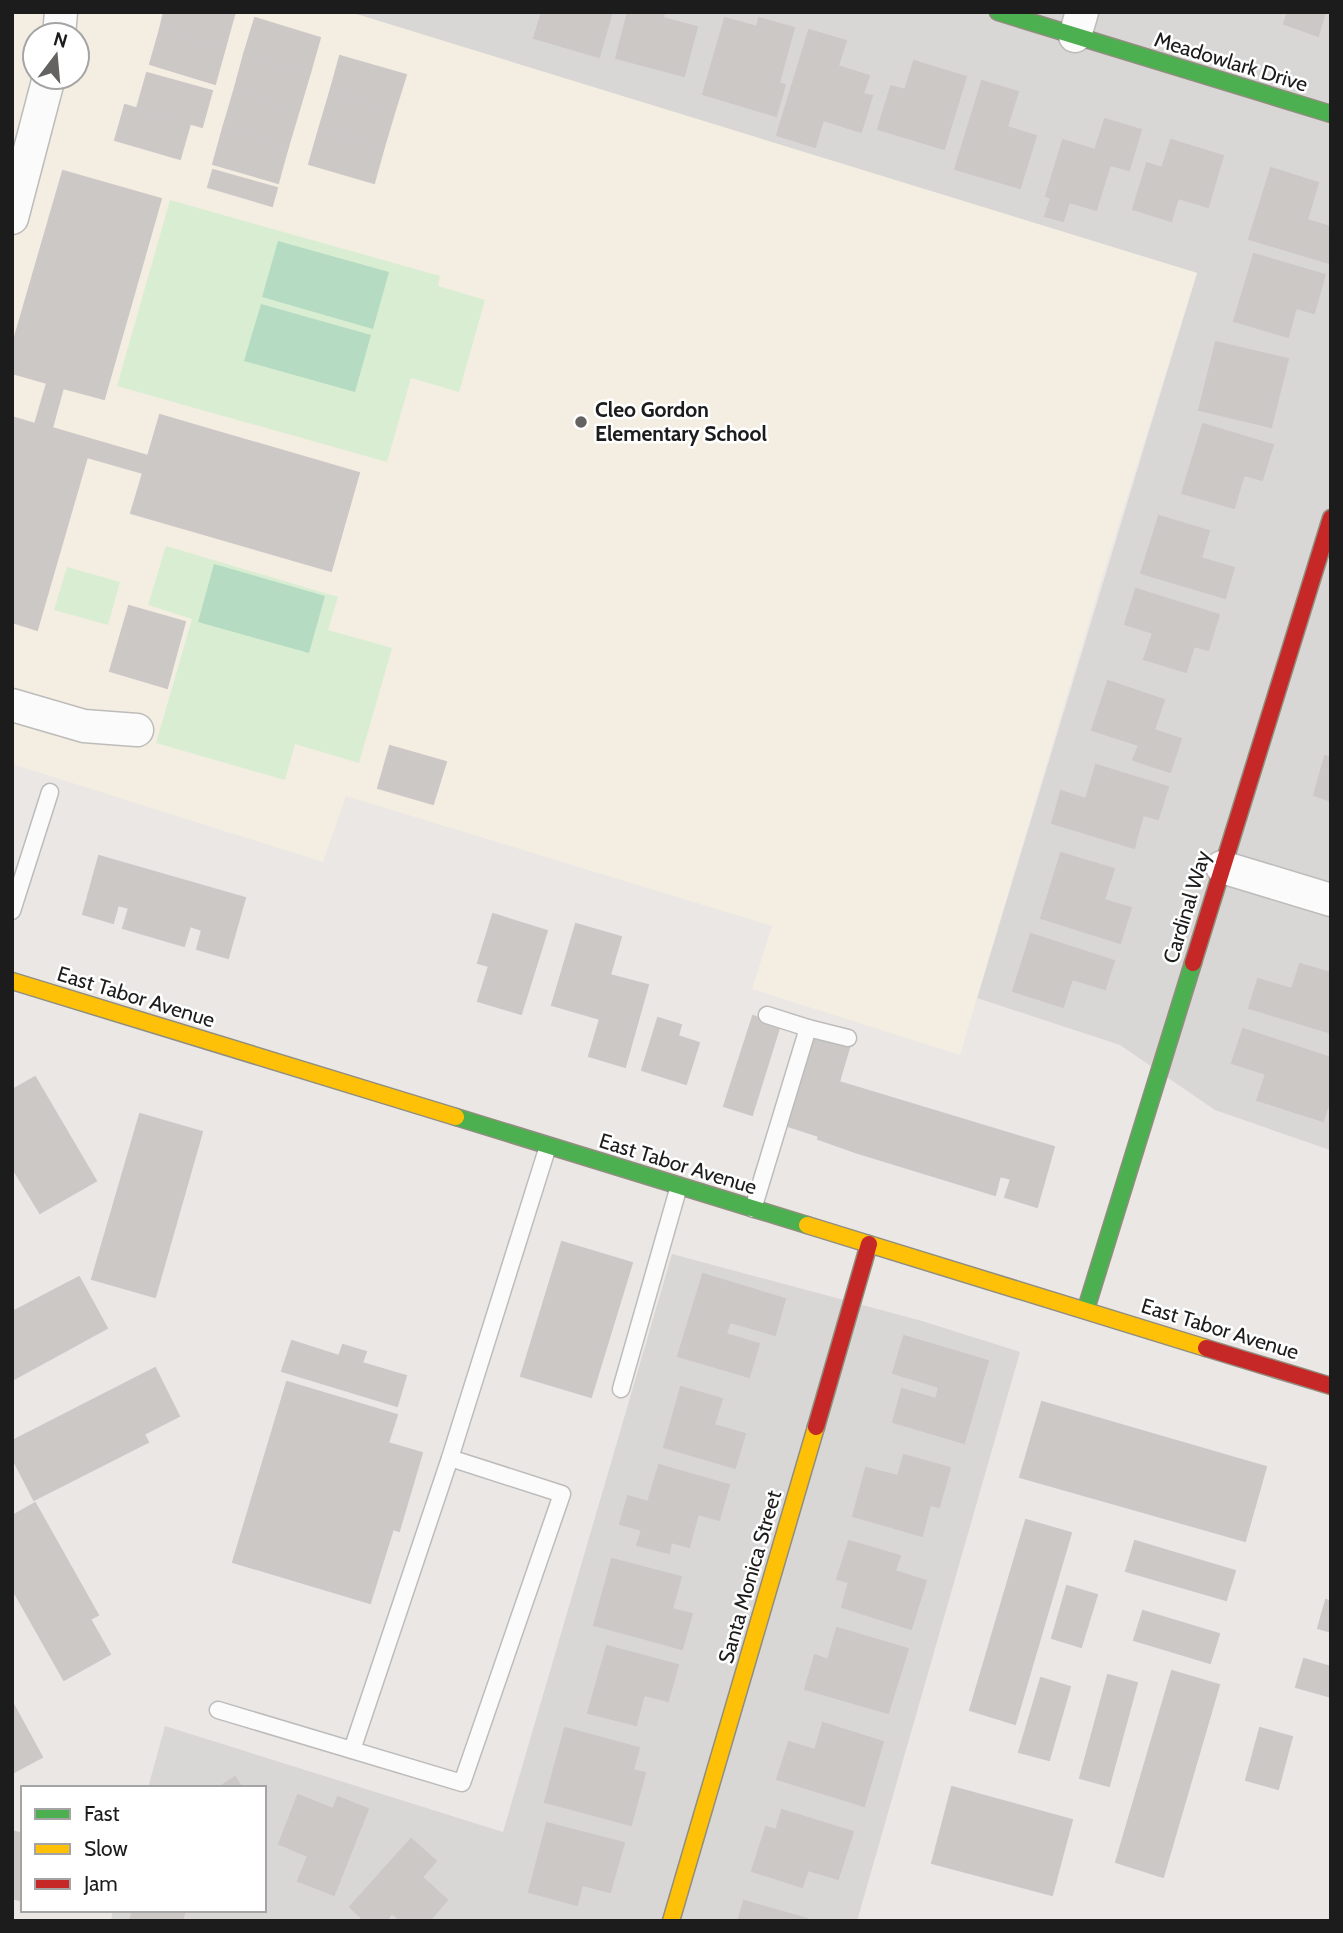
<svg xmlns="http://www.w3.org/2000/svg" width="1343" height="1933" viewBox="0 0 1343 1933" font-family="Cabin,sans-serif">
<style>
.residential{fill:#d9d7d6}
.education{fill:#f3eee1;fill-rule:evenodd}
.park{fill:#d9edd3}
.pitch{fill:#b5dbc2}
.building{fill:#cbc8c6;stroke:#cdc8c7;stroke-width:2}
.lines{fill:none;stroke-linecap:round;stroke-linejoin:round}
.lane-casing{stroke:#bdbcbb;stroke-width:19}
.street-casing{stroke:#bdbcbb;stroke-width:35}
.fast-casing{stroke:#918e7f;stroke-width:19}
.slow-casing{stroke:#918e7f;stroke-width:19}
.jam-casing{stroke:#918e7f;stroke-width:19}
.lane{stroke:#fcfbfb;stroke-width:16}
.street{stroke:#fcfbfb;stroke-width:32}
.fast{stroke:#4caf50;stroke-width:16}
.slow{stroke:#ffc107;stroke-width:16}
.jam{stroke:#c62828;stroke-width:16}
.poi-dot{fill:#646362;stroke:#fff;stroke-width:2.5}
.labels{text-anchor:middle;stroke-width:5;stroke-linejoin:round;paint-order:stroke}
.street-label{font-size:21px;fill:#1c1c1c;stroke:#fff}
.poi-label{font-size:21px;font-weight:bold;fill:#1c1c1c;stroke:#fff;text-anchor:start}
</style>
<rect width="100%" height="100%" fill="#eae7e5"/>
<g class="residential">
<polygon points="344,12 1331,12 1330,1150 1215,1110 1120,1045 977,998 1197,273"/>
<polygon points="672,1254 922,1321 1020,1352 857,1921 111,1921 113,1910 264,1910 264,1788 148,1788 165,1726 503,1832"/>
</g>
<path class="education" d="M12,12H350L1197,273L1104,571L960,1055L752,989L772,926L346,796L323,862L12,764ZM35,35H77V77H35Z"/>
<g class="park">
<polygon points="170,200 440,276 438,286 485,300 459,392 411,378 387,462 117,386"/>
<polygon points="166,546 338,597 328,630 392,648 359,763 295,744 285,780 156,743 192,619 148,605"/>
<polygon points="67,567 120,582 108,625 54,610"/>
</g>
<g class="pitch">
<polygon points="278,241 389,272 373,329 262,297"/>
<polygon points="261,304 371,335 355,392 244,361"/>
<polygon points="214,564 325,596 309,653 198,622"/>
</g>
<g class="building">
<polygon points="164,12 235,12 225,48 160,29"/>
<polygon points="542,12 612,12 599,57 534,38"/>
<polygon points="628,12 664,12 663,18 697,27 684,76 616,58"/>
<polygon points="1288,12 1325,12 1318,36 1284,24"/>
<polygon points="255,18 320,38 310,73 244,54"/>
<polygon points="725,18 757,27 759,18 794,28 779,83 785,85 776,116 703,94"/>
<polygon points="160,29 225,48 215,84 150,64"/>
<polygon points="809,30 846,41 838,66 869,76 863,94 872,96 861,132 823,120 815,147 777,135"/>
<polygon points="244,54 310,73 299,110 234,91"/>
<polygon points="340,56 406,75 395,110 330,92"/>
<polygon points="914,61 966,77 944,149 878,129 891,86 905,90"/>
<polygon points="147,73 212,91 202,127 137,108"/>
<polygon points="982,81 1018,92 1007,127 1036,136 1020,188 955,169"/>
<polygon points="234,91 299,110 288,147 223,128"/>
<polygon points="330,92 395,110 384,147 319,129"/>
<polygon points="125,105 190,124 180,159 115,140"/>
<polygon points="1105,119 1141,130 1129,170 1110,165 1096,210 1069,202 1063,221 1045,216 1051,198 1046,196 1063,140 1095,150"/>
<polygon points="223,128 288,147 278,183 213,164"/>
<polygon points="319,129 384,147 374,183 309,164"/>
<polygon points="1171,140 1223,156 1208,207 1178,198 1171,221 1133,209 1147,163 1162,168"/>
<polygon points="1271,168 1318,183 1307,220 1331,227 1329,263 1249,239"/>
<polygon points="213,170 277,188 272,206 208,187"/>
<polygon points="63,171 161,199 104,399 63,388 52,428 148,456 160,415 359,473 331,571 131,513 143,473 87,457 37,630 12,622 12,417 35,424 47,383 12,373 12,347"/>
<polygon points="1254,254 1325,275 1314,313 1296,308 1288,337 1234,321"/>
<polygon points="1216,342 1288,359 1271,427 1199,410"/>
<polygon points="1203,424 1273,445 1262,480 1244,475 1234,508 1182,493"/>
<polygon points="1159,516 1209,531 1201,558 1234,568 1225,598 1141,573"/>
<polygon points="1136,589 1219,615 1208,650 1194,646 1186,672 1144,659 1153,633 1125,624"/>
<polygon points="129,606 185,622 167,688 110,671"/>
<polygon points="1108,681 1164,700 1154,730 1181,739 1170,772 1133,760 1139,745 1092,730"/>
<polygon points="390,746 446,762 433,804 378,788"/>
<polygon points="1325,756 1331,758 1331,801 1314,795"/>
<polygon points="1096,765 1168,787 1158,819 1143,815 1134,848 1052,823 1061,791 1086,799"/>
<polygon points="1061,853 1114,869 1104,900 1131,908 1120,943 1041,918"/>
<polygon points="99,856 245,898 228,958 197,949 202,930 190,926 184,946 123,928 129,908 118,905 113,923 83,914"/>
<polygon points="493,914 547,931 521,1014 478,1001 489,966 478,963"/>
<polygon points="576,924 621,937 610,975 648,985 625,1067 589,1056 600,1019 552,1005"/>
<polygon points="1031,934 1114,961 1105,989 1072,979 1063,1007 1013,991"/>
<polygon points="1300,964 1331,973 1331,1033 1249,1008 1258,979 1292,989"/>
<polygon points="753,1016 780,1025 752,1115 724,1106"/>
<polygon points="658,1018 681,1025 678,1036 699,1043 686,1084 642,1070"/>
<polygon points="1243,1029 1331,1058 1331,1096 1323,1121 1257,1100 1266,1074 1232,1063"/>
<polygon points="814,1038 849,1048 839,1082 1054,1147 1037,1207 1005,1197 1011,1179 1000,1176 995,1195 855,1152 818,1139 819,1136 788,1126"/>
<polygon points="35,1077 96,1181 40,1213 12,1167 12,1090"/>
<polygon points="140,1114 202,1132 155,1297 92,1279"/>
<polygon points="562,1242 632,1263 591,1397 521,1376"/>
<polygon points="703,1274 785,1299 775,1335 730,1322 726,1334 759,1344 749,1377 678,1356"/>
<polygon points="79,1277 107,1328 12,1380 12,1312"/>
<polygon points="904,1336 988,1361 964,1443 893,1422 902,1389 936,1399 939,1387 893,1373"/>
<polygon points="292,1341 339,1356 343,1345 366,1352 362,1363 406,1376 397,1406 282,1371"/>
<polygon points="155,1368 179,1416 144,1434 148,1442 34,1500 12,1457 12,1441"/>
<polygon points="287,1382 397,1415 388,1443 422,1453 399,1531 393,1529 370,1603 233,1562"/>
<polygon points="681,1387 722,1399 714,1425 745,1434 735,1468 664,1447"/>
<polygon points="1042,1402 1266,1467 1245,1541 1020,1477"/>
<polygon points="904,1455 950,1468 939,1507 930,1505 922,1536 853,1516 866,1468 898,1476"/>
<polygon points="659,1465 729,1485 719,1520 698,1514 689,1547 671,1542 669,1553 637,1545 642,1530 620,1524 628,1496 648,1502"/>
<polygon points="35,1503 98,1615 90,1619 110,1654 64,1680 12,1588 12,1516"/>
<polygon points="1026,1520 1071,1533 1015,1724 970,1710"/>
<polygon points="849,1541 900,1556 895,1571 926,1581 911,1629 842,1607 849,1582 837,1579"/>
<polygon points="1135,1541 1235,1571 1226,1600 1126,1571"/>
<polygon points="612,1559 681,1577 672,1609 692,1614 682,1649 594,1625"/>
<polygon points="1067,1586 1097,1595 1081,1647 1052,1638"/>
<polygon points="1326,1600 1331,1602 1331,1632 1318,1628"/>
<polygon points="1143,1611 1219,1634 1210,1663 1134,1640"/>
<polygon points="837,1628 908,1649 888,1713 805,1689 815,1655 828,1660"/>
<polygon points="607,1646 678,1665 668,1701 644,1695 636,1725 588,1713"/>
<polygon points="1304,1659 1331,1667 1331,1697 1296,1687"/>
<polygon points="1172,1671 1219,1685 1163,1877 1116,1862"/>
<polygon points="1108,1675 1137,1683 1109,1786 1080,1778"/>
<polygon points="1041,1678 1070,1687 1049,1760 1019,1752"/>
<polygon points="12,1702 42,1757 12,1773"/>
<polygon points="823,1723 883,1742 864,1806 777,1779 789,1742 815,1750"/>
<polygon points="565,1728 639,1748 633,1770 645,1773 631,1825 545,1802"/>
<polygon points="1260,1728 1292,1737 1278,1789 1246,1780"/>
<polygon points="235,1777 242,1788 218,1788"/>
<polygon points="952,1787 1072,1820 1052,1895 932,1863"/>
<polygon points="298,1795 333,1809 338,1797 368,1809 334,1895 298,1881 308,1856 279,1844"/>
<polygon points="782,1810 853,1832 838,1879 808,1870 802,1887 752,1871 766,1827 776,1830"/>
<polygon points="547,1823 624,1843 610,1892 582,1885 577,1905 529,1892"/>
<polygon points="12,1831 23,1834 23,1901 12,1898"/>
<polygon points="411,1839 436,1861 422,1877 447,1900 429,1921 401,1921 392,1913 386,1921 365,1921 350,1907"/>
<polygon points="744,1901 807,1919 806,1921 738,1921"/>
<polygon points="133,1910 185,1910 182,1921 130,1921"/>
</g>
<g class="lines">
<g class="lane-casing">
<g id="lane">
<polyline points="12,911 50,792"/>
<polyline points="808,1028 848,1038"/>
<polyline points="753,1209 808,1028 767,1015"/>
<polyline points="621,1389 679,1186"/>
<polyline points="218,1710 462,1783 562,1494 450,1458 548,1146"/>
<polyline points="352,1750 450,1458"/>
</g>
</g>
<g class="street-casing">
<g id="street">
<polyline points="59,35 61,12"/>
<polyline points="1075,36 1082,12"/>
<polyline points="12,218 49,77"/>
<polyline points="12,705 84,726 137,730"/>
<polyline points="1222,867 1331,900"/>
</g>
</g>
<g class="fast-casing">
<g id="fast">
<polyline points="998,12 1331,114"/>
<polyline points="456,1117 807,1225"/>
<polyline points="1086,1309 1193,963"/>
</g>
</g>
<g class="slow-casing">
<g id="slow">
<polyline points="12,981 456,1117"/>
<polyline points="807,1225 1206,1348"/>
<polyline points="671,1921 816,1427"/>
</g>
</g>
<g class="jam-casing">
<g id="jam">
<polyline points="1193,963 1331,518"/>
<polyline points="1206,1348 1331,1386"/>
<polyline points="816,1427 869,1244"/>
</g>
</g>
<use href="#lane" class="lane"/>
<use href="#street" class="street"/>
<use href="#fast" class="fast"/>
<use href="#slow" class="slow"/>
<use href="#jam" class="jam"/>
</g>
<circle class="poi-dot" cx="581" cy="422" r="7"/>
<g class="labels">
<g class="street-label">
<text transform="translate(1231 62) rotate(17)" y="7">Meadowlark Drive</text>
<text transform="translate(1187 907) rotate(-73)" y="7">Cardinal Way</text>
<text transform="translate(136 997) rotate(17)" y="7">East Tabor Avenue</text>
<text transform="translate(678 1164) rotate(17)" y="7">East Tabor Avenue</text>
<text transform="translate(1220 1329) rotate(17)" y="7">East Tabor Avenue</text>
<text transform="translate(750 1577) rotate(-74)" y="7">Santa Monica Street</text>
</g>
<g class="poi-label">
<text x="595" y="417">Cleo Gordon<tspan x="595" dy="24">Elementary School</tspan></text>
</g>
</g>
<rect width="1343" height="1933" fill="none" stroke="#1c1c1c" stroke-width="28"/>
<rect x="21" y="1786" width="245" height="126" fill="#ffffff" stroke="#a4a4a4" stroke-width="2"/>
<rect x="35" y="1809" width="35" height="10" fill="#4caf50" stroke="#a4a4a4" stroke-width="2"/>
<text x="84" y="1821" font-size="21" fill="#1c1c1c">Fast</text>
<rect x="35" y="1844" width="35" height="10" fill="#ffc107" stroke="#a4a4a4" stroke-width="2"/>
<text x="84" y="1856" font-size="21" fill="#1c1c1c">Slow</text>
<rect x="35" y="1879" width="35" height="10" fill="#c62828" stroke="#a4a4a4" stroke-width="2"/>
<text x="84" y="1891" font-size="21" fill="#1c1c1c">Jam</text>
<g transform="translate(56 56) rotate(16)"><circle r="33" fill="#ffffff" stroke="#a4a4a4" stroke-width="2"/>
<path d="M0-5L12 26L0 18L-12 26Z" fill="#646362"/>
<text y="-10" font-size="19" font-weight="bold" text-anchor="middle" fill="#1c1c1c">N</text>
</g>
</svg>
